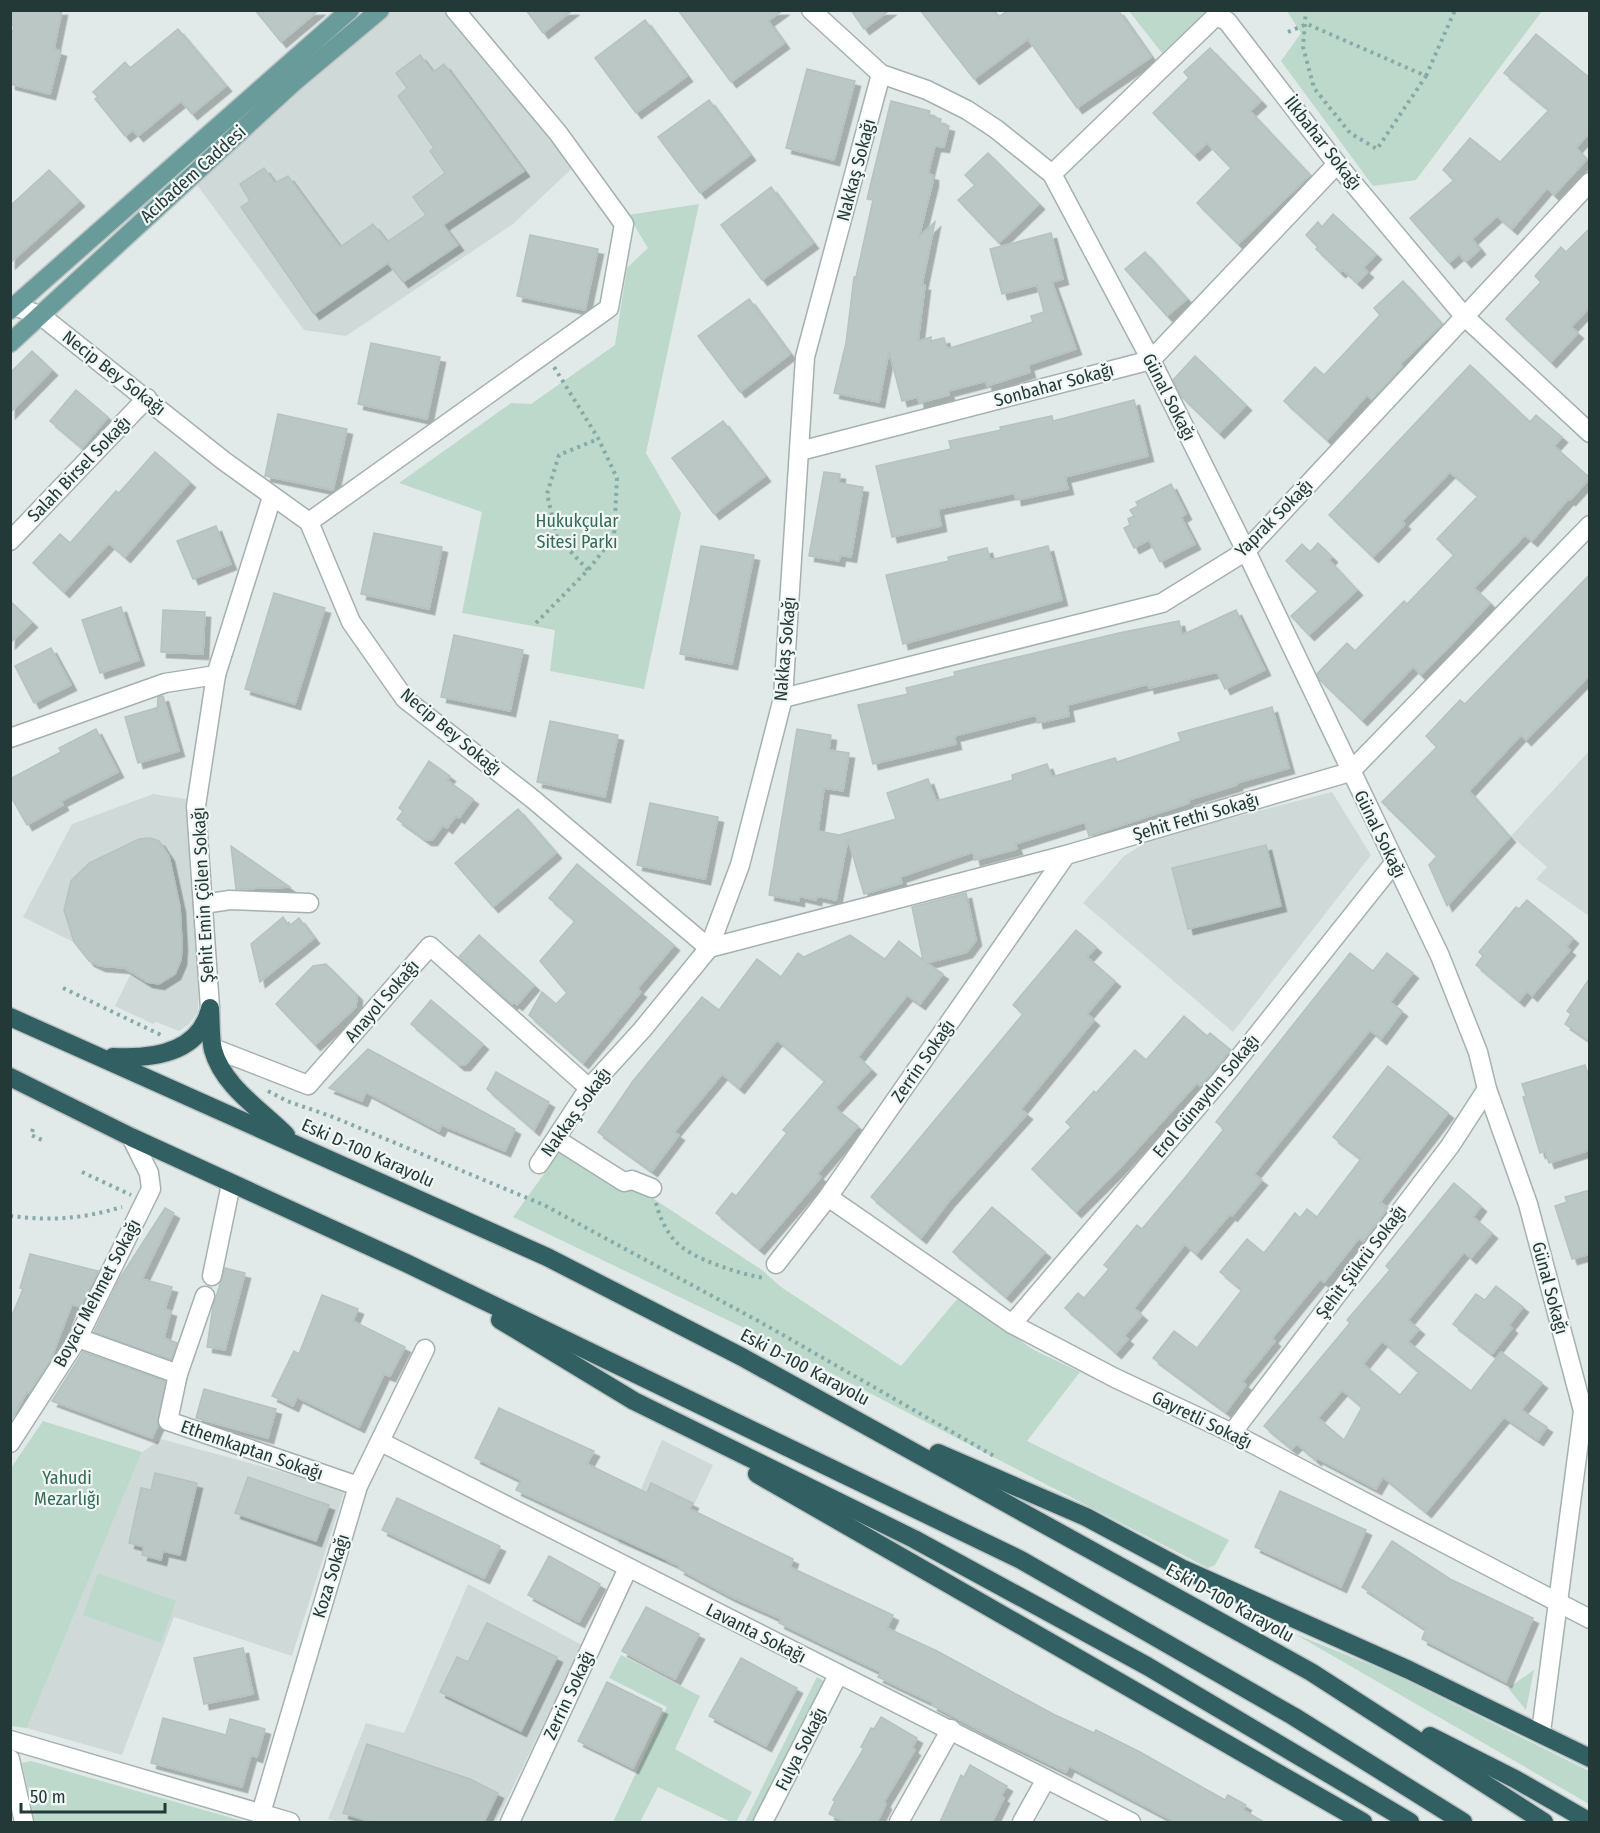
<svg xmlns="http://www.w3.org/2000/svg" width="1600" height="1833" viewBox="0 0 1600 1833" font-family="'Fira Sans Condensed',sans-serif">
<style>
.built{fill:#cfdad8}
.green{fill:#bcd9cb}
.building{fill:#bac7c5;stroke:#b4c3c0;stroke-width:1.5;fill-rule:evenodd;filter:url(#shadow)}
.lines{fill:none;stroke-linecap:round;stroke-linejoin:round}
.minor-casing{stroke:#a4b1b0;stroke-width:21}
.major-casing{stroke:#bdc4c3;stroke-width:21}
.highway-casing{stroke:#bdc4c3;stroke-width:21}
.path{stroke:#85aaa8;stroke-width:4;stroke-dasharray:3 4.5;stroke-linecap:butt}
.minor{stroke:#fff;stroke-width:18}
.major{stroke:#6a9b9b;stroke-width:18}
.highway{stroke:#325f62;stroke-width:18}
.labels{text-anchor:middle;stroke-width:4.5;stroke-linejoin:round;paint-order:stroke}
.street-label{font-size:18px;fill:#233938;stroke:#f1f7f5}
.park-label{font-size:18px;fill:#326b56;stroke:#f1f7f5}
</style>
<defs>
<filter id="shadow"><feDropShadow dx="5.5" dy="5.5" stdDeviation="0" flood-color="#0004"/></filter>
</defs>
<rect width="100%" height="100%" fill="#e1eae8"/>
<g class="built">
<polygon points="391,11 455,11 581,160 513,224 346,336 304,330 197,185 220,158"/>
<polygon points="1589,751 1589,916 1536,879 1547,867 1511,836"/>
<polygon points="1332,792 1371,855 1233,1032 1083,903 1124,856 1153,838"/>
<polygon points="153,794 186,799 199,965 198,1012 189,1024 179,1031 156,1022 153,1024 115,1006 132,971 23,917 72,824"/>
<polygon points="161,1439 345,1489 292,1656 174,1617 122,1755 27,1728 142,1452"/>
<polygon points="662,1440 713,1465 666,1563 618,1543"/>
<polygon points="468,1584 582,1645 496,1822 339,1822 328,1819 366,1723 404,1733"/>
</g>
<g class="green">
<polygon points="1129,11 1210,11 1162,53"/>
<polygon points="1287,11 1542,11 1416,180 1373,186 1281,61 1301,33"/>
<polygon points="699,204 646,453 681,513 644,689 550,671 555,630 462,613 482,512 399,483 511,403 531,404 615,345 627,268 648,248 628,215"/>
<polygon points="567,1142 762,1270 781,1287 901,1366 958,1298 1034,1350 1080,1372 1027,1441 1229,1540 1215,1565 1208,1568 746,1329 513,1217"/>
<polygon points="43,1421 142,1452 27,1728 11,1726 11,1468"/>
<polygon points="98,1573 176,1601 161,1643 83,1615"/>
<polygon points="1295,1634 1391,1673 1583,1768 1589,1771 1589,1804"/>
<polygon points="621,1655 700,1696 675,1749 752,1792 736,1822 731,1822 658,1787 640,1822 613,1822 667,1707 609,1678"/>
<polygon points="1534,1670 1526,1710 1508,1688"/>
<polygon points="817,1677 838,1690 771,1822 745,1822"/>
<polygon points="31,1761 246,1822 35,1822 22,1763"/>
</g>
<g class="building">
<polygon points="10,10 62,10 54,49 61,51 50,94 10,84 10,41 14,26 10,25"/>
<polygon points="255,10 319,10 281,42"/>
<polygon points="526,10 573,10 543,33"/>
<polygon points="678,10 783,10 768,21 784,43 731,82"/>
<polygon points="851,10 890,10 864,29"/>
<polygon points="920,10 994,10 999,17 1008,10 1118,10 1151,57 1077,108 1028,39 974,79"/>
<polygon points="645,20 687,76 636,113 595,58"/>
<polygon points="178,29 226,86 192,114 181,101 138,136 133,130 125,136 95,99 98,97 93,92 125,62 130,68"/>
<polygon points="1536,34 1590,78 1590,132 1576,148 1587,159 1554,195 1547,188 1512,229 1497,216 1472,239 1480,249 1466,262 1459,254 1449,263 1410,218 1454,180 1443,170 1470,138 1500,162 1549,110 1504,73"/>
<polygon points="1210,48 1261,101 1250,111 1310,175 1238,244 1197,203 1231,168 1207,143 1194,155 1153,113 1189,78 1184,72"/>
<polygon points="420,55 433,72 444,64 524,171 443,225 458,245 403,282 388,263 314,314 241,207 250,201 240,184 264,168 275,183 288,176 340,247 373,224 387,242 426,215 413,197 445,173 430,151 434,148 398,96 407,88 396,73"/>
<polygon points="807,69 855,81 834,160 786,148"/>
<polygon points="709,100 750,155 700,193 658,137"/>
<polygon points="891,101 930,111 929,116 941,119 940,124 949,126 944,147 935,146 928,174 933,175 933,181 919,237 935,222 922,285 925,285 918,341 931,337 931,341 944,338 947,349 1033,322 1031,316 1044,312 1037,285 1002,294 990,249 1051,233 1063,279 1052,282 1076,349 1028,365 1030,372 987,386 986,381 948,391 949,395 919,403 918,397 902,401 889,351 879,402 834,393 846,343 854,277 856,277 873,200 867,199"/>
<polygon points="988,153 1039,204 999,243 958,200 975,185 965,175"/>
<polygon points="49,170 79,201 10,263 10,206"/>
<polygon points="771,187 813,243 762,280 721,225"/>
<polygon points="1333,214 1376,254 1363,268 1368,272 1357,283 1343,270 1340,272 1316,249 1318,247 1306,235 1318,222 1322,227"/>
<polygon points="1590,228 1590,307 1571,327 1578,333 1551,362 1506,319 1541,282 1535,276 1561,247 1566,252"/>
<polygon points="530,235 598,249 585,310 517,296"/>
<polygon points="1145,252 1187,299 1167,316 1125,269"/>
<polygon points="1403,281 1442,324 1400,364 1402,367 1372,400 1367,395 1327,440 1284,401 1315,367 1324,375 1380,315 1374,308"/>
<polygon points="749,299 790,354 740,392 698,336"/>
<polygon points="371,343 440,357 427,419 358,404"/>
<polygon points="32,351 52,370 10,413 10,373"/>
<polygon points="1195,356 1246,405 1219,433 1182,397 1173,380"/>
<polygon points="1470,365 1530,422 1536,415 1562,437 1554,446 1590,478 1570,500 1568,499 1532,541 1525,535 1474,588 1490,603 1446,650 1421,675 1413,667 1362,720 1320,680 1317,674 1347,643 1355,651 1404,601 1407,604 1454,555 1437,539 1478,496 1450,472 1402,521 1405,524 1373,557 1329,515"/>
<polygon points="76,390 108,417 82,448 50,421"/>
<polygon points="1134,400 1148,456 1065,477 1068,489 1016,500 1015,493 938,509 941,526 892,537 876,466 951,449 949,441 1001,430 1000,427 1052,416 1053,421"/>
<polygon points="278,414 347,429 333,490 265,476"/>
<polygon points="723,421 765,476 714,514 672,458"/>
<polygon points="155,452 190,482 125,557 109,543 64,592 33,563 60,534 70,543 116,491 119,493"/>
<polygon points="824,472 840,474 839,483 863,487 851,557 840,555 839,561 809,556"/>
<polygon points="1171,484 1186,514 1181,517 1195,544 1160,562 1149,540 1134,548 1124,528 1130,525 1128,519 1134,516 1130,510 1138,506 1136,502"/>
<polygon points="216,526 231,564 193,579 177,541"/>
<polygon points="374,533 442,547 429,609 361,594"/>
<polygon points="1318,543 1332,557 1329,560 1357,590 1309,635 1291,616 1318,591 1286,561 1302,544 1310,552"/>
<polygon points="701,546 754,555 732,664 680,654"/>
<polygon points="1048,546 1062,600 903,644 886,575 949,561 948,557 987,548 990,560"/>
<polygon points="1590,574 1590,675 1526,740 1521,735 1469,791 1510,837 1447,906 1429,865 1437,856 1382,802 1437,747 1426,736 1460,700 1465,704"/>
<polygon points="274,593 325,608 295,704 245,689"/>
<polygon points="10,601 32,622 10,643"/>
<polygon points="121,607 139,660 100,673 82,620"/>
<polygon points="163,610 205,612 203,654 161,652"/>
<polygon points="1236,610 1265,670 1225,689 1217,672 1149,688 1148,684 1067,705 1069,716 1038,723 1036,715 954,736 956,744 873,764 858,705 908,694 906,688 955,676 954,672 1119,633 1179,621 1182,635"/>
<polygon points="454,635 523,650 510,711 441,697"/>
<polygon points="51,648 71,685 34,703 15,666"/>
<polygon points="163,696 179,751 138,763 125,717 156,708 157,714 158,697"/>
<polygon points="1272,707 1289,768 1237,783 1237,785 1188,800 1189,803 1089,836 1085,822 1015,844 1017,849 975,860 973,852 900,877 902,883 864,894 848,839 836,900 817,896 816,900 799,896 799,901 769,895 797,729 831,735 829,750 849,753 843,791 824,788 818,831 839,835 896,819 887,793 928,779 936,801 1013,780 1012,775 1047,764 1052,777 1115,758 1117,762 1181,741 1178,733"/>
<polygon points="550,721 618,735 605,797 537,782"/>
<polygon points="96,729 118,772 61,801 63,805 27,825 10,795 10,779 61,752 59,748"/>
<polygon points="429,761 450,776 447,780 473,799 459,818 456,816 447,828 443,825 432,840 426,840 397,819 403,811 399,808"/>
<polygon points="650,803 718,817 705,879 637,865"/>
<polygon points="518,809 556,853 493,907 455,863"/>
<polygon points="150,838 159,841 169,856 180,907 182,945 181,960 175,974 159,984 147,982 125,968 100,966 89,961 74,942 64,910 71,881 89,863 139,839"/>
<polygon points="1266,845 1281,906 1188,929 1172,868"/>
<polygon points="231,846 290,887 236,889"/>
<polygon points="577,864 674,945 637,989 641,992 583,1063 529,1015 542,992 556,1004 567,993 540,961 575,921 549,898"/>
<polygon points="966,893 976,940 967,952 927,963 943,974 920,1004 907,995 858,1057 871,1069 835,1108 858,1126 817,1174 821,1177 759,1249 716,1213 732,1193 736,1196 787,1133 783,1130 825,1081 777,1040 739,1088 722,1074 674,1132 679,1135 652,1171 598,1132 633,1081 702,997 719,1010 757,959 781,977 798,953 804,957 850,935 885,959 899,941 923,960 912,907"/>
<polygon points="1527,900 1573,938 1566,947 1570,950 1532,996 1527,991 1519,1001 1476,965 1483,956 1479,952 1516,907 1519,909"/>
<polygon points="283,917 289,926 299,918 314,938 260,982 251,944"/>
<polygon points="1076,930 1096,947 1087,957 1115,981 1087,1014 1094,1020 1021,1109 1027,1114 949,1201 921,1238 871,1197 1023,1014 1013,1005"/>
<polygon points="479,935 534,985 517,1005 514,1002 512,1004 459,957"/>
<polygon points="1350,953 1373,971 1387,953 1413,973 1390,1002 1402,1011 1381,1039 1370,1030 1254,1174 1262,1180 1232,1216 1230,1214 1196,1254 1185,1244 1134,1308 1142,1315 1124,1336 1128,1339 1116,1353 1065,1308 1078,1293 1084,1298 1109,1269 1104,1265 1137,1225 1142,1229 1188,1174 1224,1129 1216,1122"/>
<polygon points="326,964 357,995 356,1007 315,1045 276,1004 313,966"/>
<polygon points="1590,978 1590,1041 1565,1024 1571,1014 1567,1011"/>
<polygon points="431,1000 483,1044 465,1065 459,1065 411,1024"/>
<polygon points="1184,1016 1207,1036 1210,1033 1231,1050 1200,1086 1197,1083 1119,1169 1076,1212 1032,1169 1071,1127 1066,1122 1094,1091 1096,1093 1135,1050 1146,1060"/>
<polygon points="368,1049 515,1129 505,1151 442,1125 439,1131 366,1092 362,1101 329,1088"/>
<polygon points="1585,1065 1590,1081 1590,1150 1549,1163 1545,1151 1540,1153 1523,1097 1526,1096 1522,1084"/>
<polygon points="1388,1066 1448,1113 1380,1202 1388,1208 1363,1241 1359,1238 1324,1282 1320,1279 1272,1338 1275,1341 1242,1382 1246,1385 1226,1412 1153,1358 1174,1331 1197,1348 1242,1290 1220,1272 1247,1239 1264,1253 1295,1213 1300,1218 1307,1209 1317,1217 1361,1159 1333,1137"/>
<polygon points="496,1072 549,1102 534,1130 487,1089"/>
<path d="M1454,1183L1481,1206L1473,1217L1492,1233L1471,1258L1464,1252L1408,1320L1419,1329L1408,1342L1471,1391L1501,1352L1542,1383L1521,1410L1547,1427L1538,1440L1504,1417L1426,1512L1383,1477L1376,1489L1317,1458L1316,1460L1297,1444L1292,1449L1264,1426L1350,1323L1347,1320L1390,1270L1386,1266ZM1382,1341L1419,1372L1400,1395L1363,1364ZM1342,1390L1362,1407L1344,1440L1318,1418Z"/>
<polygon points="1590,1190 1590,1254 1572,1259 1555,1206 1567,1202 1565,1197"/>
<polygon points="992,1207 1045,1252 1006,1297 953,1252"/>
<polygon points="165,1208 174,1213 142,1279 172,1287 165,1309 171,1311 164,1338 177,1343 171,1360 94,1332 120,1278"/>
<polygon points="30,1254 98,1271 81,1307 72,1304 51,1359 29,1393 27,1392 10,1422 10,1320 23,1289 20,1288"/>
<polygon points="225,1268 245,1273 225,1350 207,1347 213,1307"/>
<polygon points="1496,1286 1523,1307 1509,1325 1512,1328 1492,1354 1453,1324 1476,1294 1485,1300"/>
<polygon points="322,1295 358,1309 353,1321 405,1347 390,1376 384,1374 359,1427 297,1397 293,1406 272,1396 294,1351 299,1354"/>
<polygon points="83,1352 165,1381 158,1425 152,1438 52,1401"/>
<polygon points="204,1389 276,1409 268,1438 196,1418"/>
<polygon points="499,1408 594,1451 587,1464 647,1493 651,1483 693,1503 690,1509 793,1559 790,1567 893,1615 887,1628 937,1651 1053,1714 1094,1733 1096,1730 1140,1752 1225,1800 1228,1795 1246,1805 1243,1810 1264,1822 1175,1822 1069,1766 1066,1772 983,1732 932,1705 933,1703 878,1677 881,1672 779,1623 781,1619 730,1596 679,1569 680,1566 516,1490 521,1480 475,1458"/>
<polygon points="155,1473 197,1483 180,1555 163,1551 161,1560 142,1555 144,1547 129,1543 141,1488 151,1490"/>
<polygon points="248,1477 329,1505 316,1541 235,1513"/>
<polygon points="1280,1491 1366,1530 1341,1587 1255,1547"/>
<polygon points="397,1498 500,1546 484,1578 382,1530"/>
<polygon points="1392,1541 1450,1579 1533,1618 1506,1682 1422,1639 1426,1629 1362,1587"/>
<polygon points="549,1556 600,1584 579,1622 528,1595"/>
<polygon points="646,1607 699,1634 675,1679 622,1651"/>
<polygon points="487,1623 557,1657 521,1731 440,1692 457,1657 468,1662"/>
<polygon points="243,1648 253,1694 204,1704 194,1658"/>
<polygon points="741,1658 797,1688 766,1746 709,1716"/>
<polygon points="607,1682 662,1709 633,1768 578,1741"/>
<polygon points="881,1717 917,1738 912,1748 915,1750 884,1802 886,1804 877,1822 845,1822 829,1814 835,1801 833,1800 864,1748 861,1747 871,1728 874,1729"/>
<polygon points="163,1718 226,1735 230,1719 265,1729 257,1757 251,1755 242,1787 151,1763"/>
<polygon points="367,1744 470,1779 498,1793 484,1822 371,1822 343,1813"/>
<polygon points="970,1765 1007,1786 1001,1796 1004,1798 992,1822 940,1822 961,1775 964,1777"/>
</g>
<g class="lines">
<g class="minor-casing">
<g id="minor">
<polyline points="811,10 881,74 927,90 967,110 996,129 1052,174 1151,360 1246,551 1440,956 1478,1052 1487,1089 1528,1204 1583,1411 1541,1732"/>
<polyline points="1052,174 1216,16 1227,21 1337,164 1464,316 1590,433"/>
<polyline points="10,305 40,315 224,461 309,522 351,622 405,699 534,800 709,948 1066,855 1350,772 1590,525"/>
<polyline points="800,451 1151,360 1337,164"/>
<polyline points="309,522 609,308 624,224 558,133 455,10"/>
<polyline points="10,541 147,398"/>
<polyline points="783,698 1162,603 1246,551 1590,182"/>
<polyline points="10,738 165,683 216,675"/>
<polyline points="203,904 230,900 309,903"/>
<polyline points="210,1008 196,806 216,675 272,497"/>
<polyline points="213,1048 308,1085 430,946 589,1088"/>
<polyline points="556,1139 624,1182 632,1180 652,1188"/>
<polyline points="539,1164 589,1088 642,1030 709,948 740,865 783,698 805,357 881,74"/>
<polyline points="828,1197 1012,1324 1115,1378 1232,1433 1590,1619"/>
<polyline points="776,1264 828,1197 1066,855"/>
<polyline points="212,1276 231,1184"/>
<polyline points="205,1296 178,1374 168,1421 358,1486"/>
<polyline points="1012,1324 1230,1069 1394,863"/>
<polyline points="78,1338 178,1374"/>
<polyline points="1232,1433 1450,1146 1487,1089"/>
<polyline points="381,1442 1131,1822"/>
<polyline points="10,1443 78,1338 151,1189 149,1173 131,1137"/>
<polyline points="10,1740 290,1822"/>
<polyline points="10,1759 24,1822"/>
<polyline points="261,1813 358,1486 425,1349"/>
<polyline points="510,1822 628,1568"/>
<polyline points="763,1822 838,1675"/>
<polyline points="899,1822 951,1729"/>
<polyline points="1022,1822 1046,1779"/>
</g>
</g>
<g class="major-casing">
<g id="major">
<polyline points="10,310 350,10"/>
<polyline points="10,343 294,82 380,10"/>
</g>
</g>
<g class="highway-casing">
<g id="highway">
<path d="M210,1008C211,1021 210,1037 213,1050C223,1086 260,1109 286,1135"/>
<polyline points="10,1017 547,1257 742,1357 1311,1672 1544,1822"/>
<path d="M113,1057C150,1059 197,1054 209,1012"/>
<polyline points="10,1077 131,1137 406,1263 1021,1560 1293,1716 1463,1822"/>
<polyline points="500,1320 634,1401 914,1539 1147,1666 1410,1822"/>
<polyline points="938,1453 1086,1517 1181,1568 1409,1670 1590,1758"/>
<polyline points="757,1474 1363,1822"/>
<polyline points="1430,1736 1515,1779 1590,1822"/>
</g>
</g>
<g class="path">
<polyline points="1288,32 1307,24 1426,76 1377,149 1350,133 1314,88 1303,47 1306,10"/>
<polyline points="1426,76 1455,10"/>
<polyline points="588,570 557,537 547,494 559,455 598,439"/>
<polyline points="536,623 588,570 614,537 617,478 598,438 554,367"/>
<polyline points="63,988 161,1035"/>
<polyline points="268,1091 287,1101 333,1117 544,1205 762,1323 994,1456"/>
<polyline points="33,1129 31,1135 44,1141"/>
<polyline points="82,1172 131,1195"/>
<path d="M656,1203C659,1216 666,1231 675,1241C691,1259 740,1274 764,1278"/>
<path d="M10,1216C53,1221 81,1219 122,1207"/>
</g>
<use href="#minor" class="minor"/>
<use href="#major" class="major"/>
<use href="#highway" class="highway"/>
</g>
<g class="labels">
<g class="street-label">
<text transform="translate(1323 143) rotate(52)" y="6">İlkbahar Sokağı</text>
<text transform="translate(856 170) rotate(-75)" y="6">Nakkaş Sokağı</text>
<text transform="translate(193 174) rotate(-42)" y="6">Acıbadem Caddesi</text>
<text transform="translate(114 373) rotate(38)" y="6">Necip Bey Sokağı</text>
<text transform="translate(1054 385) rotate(-15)" y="6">Sonbahar Sokağı</text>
<text transform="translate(1169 397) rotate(63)" y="6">Günal Sokağı</text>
<text transform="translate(79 469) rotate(-46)" y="6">Salah Birsel Sokağı</text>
<text transform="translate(1274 518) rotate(-45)" y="6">Yaprak Sokağı</text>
<text transform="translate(785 649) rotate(-85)" y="6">Nakkaş Sokağı</text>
<text transform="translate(451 732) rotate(40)" y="6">Necip Bey Sokağı</text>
<text transform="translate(1196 817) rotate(-16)" y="6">Şehit Fethi Sokağı</text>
<text transform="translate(1380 834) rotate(64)" y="6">Günal Sokağı</text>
<text transform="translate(203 895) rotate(-93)" y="6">Şehit Emin Çölen Sokağı</text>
<text transform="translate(382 1001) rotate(-49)" y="6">Anayol Sokağı</text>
<text transform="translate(923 1061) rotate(-55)" y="6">Zerrin Sokağı</text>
<text transform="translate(1206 1096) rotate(-50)" y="6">Erol Günaydın Sokağı</text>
<text transform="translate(576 1112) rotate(-54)" y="6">Nakkaş Sokağı</text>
<text transform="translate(368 1153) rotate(24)" y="6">Eski D-100 Karayolu</text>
<text transform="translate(1361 1262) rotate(-53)" y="6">Şehit Şükrü Sokağı</text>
<text transform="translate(1550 1288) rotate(75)" y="6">Günal Sokağı</text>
<text transform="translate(97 1293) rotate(-62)" y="6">Boyacı Mehmet Sokağı</text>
<text transform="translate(805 1367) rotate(28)" y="6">Eski D-100 Karayolu</text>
<text transform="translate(1202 1420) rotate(26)" y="6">Gayretli Sokağı</text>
<text transform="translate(252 1450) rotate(19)" y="6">Ethemkaptan Sokağı</text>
<text transform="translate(331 1576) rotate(-73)" y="6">Koza Sokağı</text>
<text transform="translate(1230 1603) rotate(29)" y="6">Eski D-100 Karayolu</text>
<text transform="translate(756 1633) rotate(27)" y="6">Lavanta Sokağı</text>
<text transform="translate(569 1695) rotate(-65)" y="6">Zerrin Sokağı</text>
<text transform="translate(801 1749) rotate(-63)" y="6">Fulya Sokağı</text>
</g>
<g class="park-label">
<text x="577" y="527">Hukukçular<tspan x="577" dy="21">Sitesi Parkı</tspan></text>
<text x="67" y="1484">Yahudi<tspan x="67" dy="21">Mezarlığı</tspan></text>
</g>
</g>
<rect width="1600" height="1833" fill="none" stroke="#233938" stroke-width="24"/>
<path d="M21 1803v9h144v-9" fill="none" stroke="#233938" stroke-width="3"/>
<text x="30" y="1803" font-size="18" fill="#233938" stroke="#f1f7f5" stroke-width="4.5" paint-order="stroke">50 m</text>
</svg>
